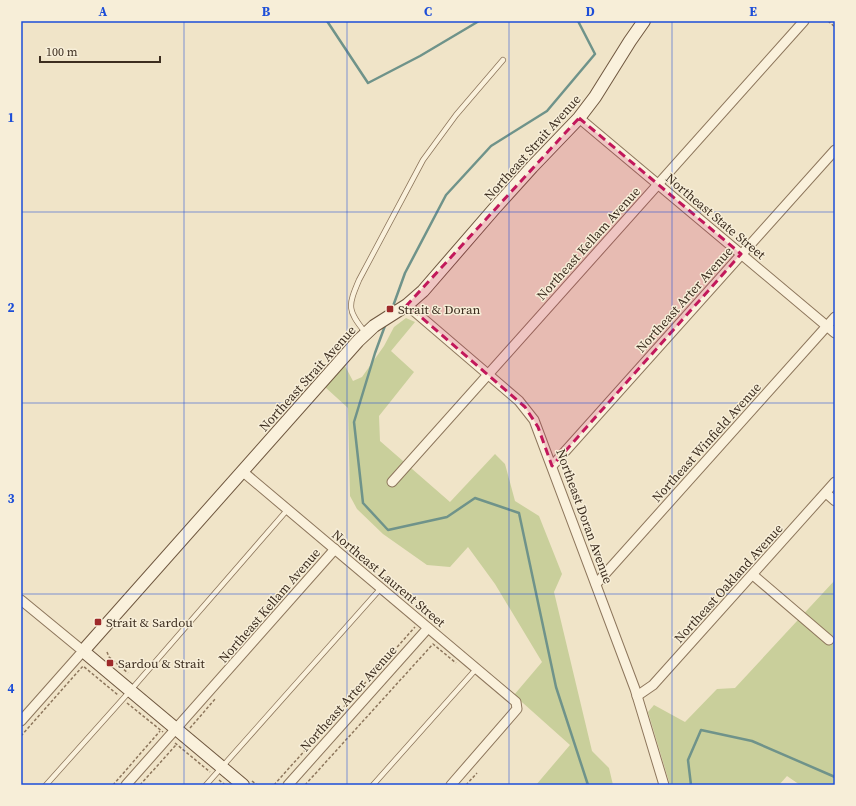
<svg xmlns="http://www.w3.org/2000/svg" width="856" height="806" viewBox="0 0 856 806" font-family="'Source Serif 4',serif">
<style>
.green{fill:#c9cf9b}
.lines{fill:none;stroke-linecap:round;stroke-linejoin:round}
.stream{stroke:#6f938a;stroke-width:2.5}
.lane-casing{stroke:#8d765c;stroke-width:6}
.street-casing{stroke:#8d765c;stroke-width:11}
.secondary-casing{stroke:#6f573f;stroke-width:14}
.path{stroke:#8d765c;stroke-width:1.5;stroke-dasharray:3 2;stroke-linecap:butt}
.lane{stroke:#faf1dc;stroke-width:4.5}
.street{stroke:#faf1dc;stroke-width:9}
.secondary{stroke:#faf1dc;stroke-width:12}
.marked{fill:#c2185b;fill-opacity:0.2;stroke:#c2185b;stroke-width:3;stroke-dasharray:8 5;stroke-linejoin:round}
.grid{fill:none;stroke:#1d4ed8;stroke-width:1;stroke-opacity:0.55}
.poi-dot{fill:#9e2a2b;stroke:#f7eed8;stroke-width:1.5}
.labels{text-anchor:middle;stroke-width:3;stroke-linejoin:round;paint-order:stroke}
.street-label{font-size:13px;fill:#3d2e20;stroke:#f7eed8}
.poi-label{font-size:13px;fill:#3d2e20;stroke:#f7eed8;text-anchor:start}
.neatline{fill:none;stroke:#1d4ed8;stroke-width:1.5}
.grid-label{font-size:13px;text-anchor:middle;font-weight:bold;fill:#1d4ed8}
</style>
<rect width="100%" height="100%" fill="#f0e4c8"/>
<g class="green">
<polygon points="406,318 415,322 391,351 414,372 379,416 380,441 450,502 495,454 505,464 515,501 539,516 562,574 554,592 592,751 609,768 613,785 536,785 570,745 514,695 542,662 495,584 468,547 450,567 427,565 383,534 357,509 350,496 348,408 325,387 345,366 353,381 362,377 384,346 394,327"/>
<polygon points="835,580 835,785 800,785 787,776 779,785 670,785 648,712 654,705 685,722 717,689 735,688"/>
</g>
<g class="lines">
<g class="stream">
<polyline points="327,21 368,83 420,56 479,21"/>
<polyline points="392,309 405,273 446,195 491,146 547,111 595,54 578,21"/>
<polyline points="386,323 375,353 354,422 363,503 388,530 447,517 475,498 519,513 556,687 588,785"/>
<polyline points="691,785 688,760 701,730 752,741 835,777"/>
</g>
<g class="lane-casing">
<g id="lane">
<path d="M365,332C347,310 348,306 359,280L423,160L456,115L503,60"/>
<polyline points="46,785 130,691 288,509"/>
<polyline points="206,785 381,588"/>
<polyline points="373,785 477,668"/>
</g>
</g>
<g class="street-casing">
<g id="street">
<polyline points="579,118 835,333"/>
<polyline points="407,305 519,401 534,420 635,689 664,785"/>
<polyline points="552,466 835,150"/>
<polyline points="242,471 516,702 517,709 451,785"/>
<polyline points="392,482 804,21"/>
<polyline points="826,493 835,501"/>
<polyline points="753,575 829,640"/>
<polyline points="596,584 835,317"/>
<polyline points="21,600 83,651 21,721"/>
<polyline points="637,696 653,685 835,482"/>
<polyline points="126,785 335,549"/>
<polyline points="288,785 428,628"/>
</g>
</g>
<g class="secondary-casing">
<polyline id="secondary" points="243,785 83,651 358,341 374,326 407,305 423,291 494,209 532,167 579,118 595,97 630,41 644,21"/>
</g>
<g class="path">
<polyline points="828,21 835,27"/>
<polyline points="107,652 109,657 128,673"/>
<polyline points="127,703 163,732"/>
<polyline points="190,728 216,698"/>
<polyline points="21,736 83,666 118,695"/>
<polyline points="175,743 210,772"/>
<polyline points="219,780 225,785"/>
<polyline points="252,781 257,785"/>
<polyline points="113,785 160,731"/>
<polyline points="140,785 176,745"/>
<polyline points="274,785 415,627"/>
<polyline points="305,785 433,644 456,663"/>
<polyline points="466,785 477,773"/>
</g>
<use href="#lane" class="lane"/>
<use href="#street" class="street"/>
<use href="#secondary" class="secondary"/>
</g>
<path class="marked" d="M579,118L741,254L552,466L538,427L525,407L407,305Z"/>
<path class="grid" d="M184,21V785M347,21V785M509,21V785M672,21V785M21,212H835M21,403H835M21,594H835"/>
<g class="poi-dot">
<rect x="386" y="305" width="8" height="8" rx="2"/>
<rect x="94" y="618" width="8" height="8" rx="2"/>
<rect x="106" y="659" width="8" height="8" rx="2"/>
</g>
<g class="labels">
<g class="street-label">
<text transform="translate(532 147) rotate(-48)" y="5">Northeast Strait Avenue</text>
<text transform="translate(716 216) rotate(40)" y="5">Northeast State Street</text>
<text transform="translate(588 243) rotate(-48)" y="5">Northeast Kellam Avenue</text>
<text transform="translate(684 299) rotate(-48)" y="5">Northeast Arter Avenue</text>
<text transform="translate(307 378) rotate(-48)" y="5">Northeast Strait Avenue</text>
<text transform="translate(706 442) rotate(-48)" y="5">Northeast Winfield Avenue</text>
<text transform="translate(585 516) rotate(70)" y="5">Northeast Doran Avenue</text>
<text transform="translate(389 578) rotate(40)" y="5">Northeast Laurent Street</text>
<text transform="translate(728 583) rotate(-48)" y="5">Northeast Oakland Avenue</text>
<text transform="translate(269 605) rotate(-49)" y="5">Northeast Kellam Avenue</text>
<text transform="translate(348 698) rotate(-48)" y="5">Northeast Arter Avenue</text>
</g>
<g class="poi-label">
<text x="398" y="314">Strait &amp; Doran</text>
<text x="106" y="627">Strait &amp; Sardou</text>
<text x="118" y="668">Sardou &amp; Strait</text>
</g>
</g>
<rect width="856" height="806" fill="none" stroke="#f7eed8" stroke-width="44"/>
<path d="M40 56v6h120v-6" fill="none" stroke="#3d2e20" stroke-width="2"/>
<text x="46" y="56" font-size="12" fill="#3d2e20" stroke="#f7eed8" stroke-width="3" paint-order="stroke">100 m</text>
<rect x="22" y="22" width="812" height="762" class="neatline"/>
<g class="grid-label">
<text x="103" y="16">A</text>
<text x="266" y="16">B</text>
<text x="428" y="16">C</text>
<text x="590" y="16">D</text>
<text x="753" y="16">E</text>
<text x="11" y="122">1</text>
<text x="11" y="312">2</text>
<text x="11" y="503">3</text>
<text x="11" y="693">4</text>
</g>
</svg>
